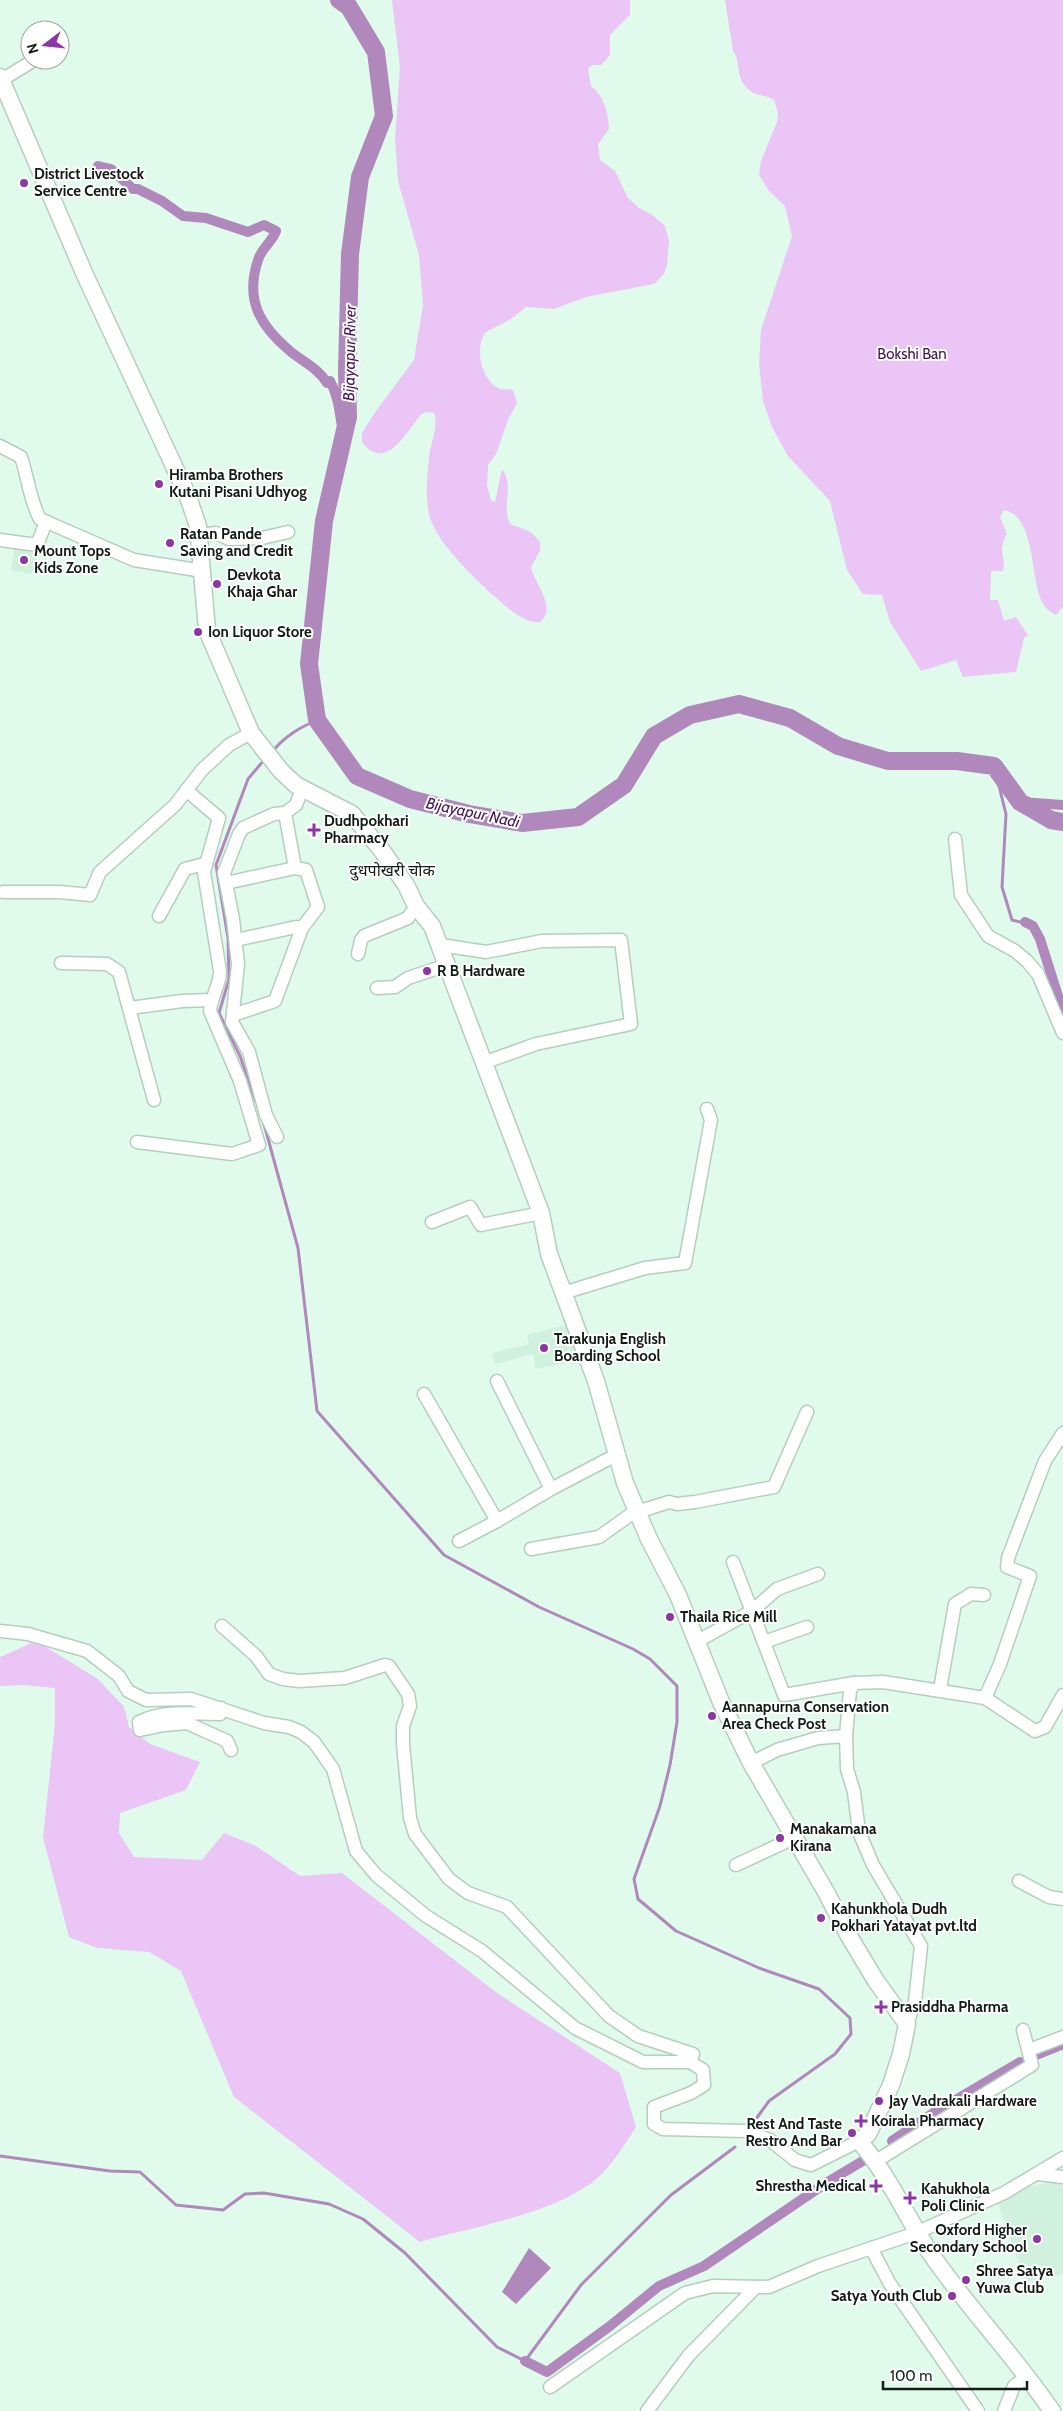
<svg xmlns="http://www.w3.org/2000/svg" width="1063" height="2411" viewBox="0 0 1063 2411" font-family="Cabin,'Noto Sans Devanagari',sans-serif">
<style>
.built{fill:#cff1dd}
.green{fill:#ebc5f6}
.water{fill:#b088bc}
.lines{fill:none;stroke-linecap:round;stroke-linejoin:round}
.stream{stroke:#b088bc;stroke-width:3}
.canal{stroke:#b088bc;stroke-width:10}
.river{stroke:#b088bc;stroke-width:18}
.minor-casing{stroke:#b4cebf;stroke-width:15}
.major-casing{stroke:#b4cebf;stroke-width:19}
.minor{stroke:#fff;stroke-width:12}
.major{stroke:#fff;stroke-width:16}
.poi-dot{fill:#8d37a5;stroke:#fff;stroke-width:2}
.labels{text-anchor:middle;stroke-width:4;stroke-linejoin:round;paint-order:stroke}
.poi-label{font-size:15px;font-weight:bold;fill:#121c16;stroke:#fff;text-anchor:start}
.park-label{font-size:15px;fill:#441151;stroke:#fff}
.water-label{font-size:16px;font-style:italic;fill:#471555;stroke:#fff}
.neighbourhood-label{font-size:16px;fill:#121c16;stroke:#fff}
</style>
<rect width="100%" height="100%" fill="#e0fbeb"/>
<g class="built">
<polygon points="15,545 40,549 31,574 11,570"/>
<polygon points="570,1324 580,1360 536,1369 533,1354 495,1364 492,1353 529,1344 527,1335"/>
<polygon points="1059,2180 1063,2181 1063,2274 1026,2282 998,2204 1026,2188"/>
</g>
<g class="green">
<path d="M392,0H630V15L610,35V55L601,65H593L588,68L591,86C604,96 608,112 609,129L598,144L600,160L615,171L628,198L639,208L651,214L665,226L669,241L667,265L664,274L654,284L586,297L554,309L526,307L511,319L486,332C474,347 481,379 498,388C503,391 508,388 513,390L517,403L508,420L496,454L488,465L487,485L491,500L495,502L502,469C515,487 501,504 510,524L531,532L540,542V551L531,567C534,584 558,607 540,622C523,624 506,606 494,596C475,579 442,547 432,523C424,504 427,478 429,458C430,445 439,426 434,413L425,412L421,415C407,430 386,474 362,442V433L376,411L414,360L423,305L419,255L398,181L395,139L400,67Z"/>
<path d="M725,0H1063V607L1056,615C1051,612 1047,610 1044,605C1028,581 1038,517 1004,510L1000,517L1007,534C996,553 1007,556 1003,571H991L990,600H998L1004,621L1016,617L1028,635L1024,638L1016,672L963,677L956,660L921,671L890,622L882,595L863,594L847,570L830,501L788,456L772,427L763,401L759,364L761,330L792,236L785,206L769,191L759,175L761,161L777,122L778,113L774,100C766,95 756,96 749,90C735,79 741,60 733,51Z"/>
<path d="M36,1641L98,1679L124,1707L129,1727L150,1744L200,1762L186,1790L120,1813L119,1833L134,1857L202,1860L224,1833L256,1846L300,1876L342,1873L497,1993L620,2073L636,2127C622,2148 607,2175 584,2188C540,2216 470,2228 420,2242L234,2097L181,1971L149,1952L97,1948L69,1937L43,1837L55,1724V1688L22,1685L0,1686V1657Z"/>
</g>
<polygon class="water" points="529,2248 551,2268 516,2304 502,2292"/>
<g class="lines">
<g class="stream">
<path d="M272,752C285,736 299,728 317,720"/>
<polyline points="994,766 1006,814 1002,887 1012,920 1024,923"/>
<polyline points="256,1102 240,1056 219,1013 229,979 228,938 216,865 248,779 264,760"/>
<polyline points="264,1124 298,1248 317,1411 444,1555 539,1607 633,1649 650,1659 677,1686 677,1722 670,1765 660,1806 634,1879 638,1899 676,1931 759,1968 819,1989 850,2018 851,2034 835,2054 769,2101 756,2119"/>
<polyline points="0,2156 110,2171 140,2172 176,2205 223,2210 245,2194 264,2193 329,2204 363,2219 405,2253 497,2347 525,2361 581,2285 671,2195 735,2147"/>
</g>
<g class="canal">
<path d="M98,166L111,169L133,189H138L162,201L183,216L206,218L248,232L264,225L276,231C272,242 261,249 258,260C245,299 259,325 290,351C303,362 318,368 327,383L330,381C340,399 339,416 344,435"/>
<polyline points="1020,802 1063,805"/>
<polyline points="1025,922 1033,926 1040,939 1063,1012"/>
<polyline points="1036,2055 1063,2044"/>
<polyline points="892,2141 935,2112 1020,2062"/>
<polyline points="525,2361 547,2372 610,2326 659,2286 704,2266 826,2183 866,2159"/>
</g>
<polyline class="river" points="339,0 349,7 376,52 384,116 360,177 350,254 347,370 348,417 324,521 309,664 317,720 357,776 410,799 469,814 522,823 578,817 624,785 654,736 690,715 739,704 790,718 838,746 888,761 957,761 994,766 1020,802 1051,820 1063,822"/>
<g class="minor-casing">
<g id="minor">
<polyline points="0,81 34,60"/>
<path d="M0,446L21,457C28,478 30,501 40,519L134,560L203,571"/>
<polyline points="200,535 216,533 229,539 262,538 288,532"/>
<polyline points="0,540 37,545 46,522"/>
<polyline points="955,839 961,895 988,936 1015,951 1027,961 1038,974 1063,1033"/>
<polyline points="226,883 295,868"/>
<polyline points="3,892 60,892 90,895 100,872 175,805 202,770 229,745 251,733"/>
<polyline points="159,916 185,869 204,864"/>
<polyline points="236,940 296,927 302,928"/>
<polyline points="441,945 486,952 542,941 621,940 631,1024 536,1044 483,1063"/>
<polyline points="358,954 361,940 364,936 408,918 416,906"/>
<polyline points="61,963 107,964 119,972 154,1100"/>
<polyline points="377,988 395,987 408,978 447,965"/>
<polyline points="130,1008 182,1001 211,1000"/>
<polyline points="233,1015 275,1001 302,928 318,907 306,870 295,868 285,813 296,805 302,789"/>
<polyline points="277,1137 266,1115 249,1052 232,1022 238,964 233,919 224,873 239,834 243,828 274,814 285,813"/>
<path d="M137,1142L232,1154L259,1145L240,1081L210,1011C211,997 220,985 220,971L204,872L219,818L186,790"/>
<polyline points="432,1222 470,1207 481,1225 541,1213"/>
<polyline points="563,1293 645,1268 685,1263 711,1120 707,1109"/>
<polyline points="497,1381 551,1489"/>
<polyline points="424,1394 497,1521 551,1489 618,1454"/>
<polyline points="637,1512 669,1502 677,1504 695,1502 774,1487 807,1412"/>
<polyline points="459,1541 497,1521"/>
<polyline points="531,1549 599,1537 630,1515 638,1514"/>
<polyline points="733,1562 784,1695 854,1683"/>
<polyline points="222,1626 256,1656 269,1674 283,1679 299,1681 345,1678 385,1665 389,1666 408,1694 410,1706 403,1726 403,1744 410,1818 415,1834 449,1879 468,1893 507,1907 609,2016 638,2036 693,2054 690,2062"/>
<polyline points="0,1631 28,1634 87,1651 119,1676 128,1691 146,1700 191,1699 264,1723 289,1727 301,1732 314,1742 333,1769 356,1851 376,1875 426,1916 482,1951 575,2028 643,2062 690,2062 703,2070 704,2085 691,2093 654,2107 654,2124 663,2129 746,2131 770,2140 795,2160 811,2165 859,2141"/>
<polyline points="696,1642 752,1611 777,1589 818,1574"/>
<polyline points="764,1642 807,1627"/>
<polyline points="940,1689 955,1604 971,1594 984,1595"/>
<polyline points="985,1698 1035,1731 1045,1727 1063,1695"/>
<path d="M221,1708L220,1714C193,1714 164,1709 139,1722L140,1730L164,1725L187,1723L227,1741L231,1750"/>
<polyline points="846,1736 847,1769 854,1792 859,1832 873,1865 921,1946 915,2002 907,2024"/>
<polyline points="751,1763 777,1750 818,1738 846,1736 850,1690 854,1683 883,1682 985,1698 1000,1664 1030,1576 1007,1567 1008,1558 1045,1461 1063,1433"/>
<polyline points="736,1865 794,1838"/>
<polyline points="1019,1881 1049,1897 1063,1899"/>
<polyline points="1029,2050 1063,2037"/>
<polyline points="876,2161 1032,2065 1023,2030"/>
<polyline points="1038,2174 1063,2177"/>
<polyline points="871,2248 890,2284 978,2411"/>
<polyline points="550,2387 685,2293 713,2286 769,2287 818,2266 916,2233 1004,2193 1063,2158"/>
<polyline points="647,2411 689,2355 756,2287"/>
<polyline points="1004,2411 1014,2386 1028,2376"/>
</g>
</g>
<g class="major-casing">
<path id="major" d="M0,77L85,275L187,494L198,526L207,630L251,733L281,771L296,785L352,814L383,852L406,885L416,906L432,926L541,1213L549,1254L596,1381L625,1483L649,1539L678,1595L721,1702L751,1763L826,1892L849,1936L876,1981L907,2024L901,2054L891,2085L868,2134L859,2141C889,2175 907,2219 933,2257C970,2310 1015,2357 1052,2411"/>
</g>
<use href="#minor" class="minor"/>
<use href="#major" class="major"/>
</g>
<g class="poi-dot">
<circle cx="24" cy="183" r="5"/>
<circle cx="159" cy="484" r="5"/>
<circle cx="170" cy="543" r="5"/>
<circle cx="24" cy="560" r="5"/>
<circle cx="217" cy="584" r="5"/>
<circle cx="198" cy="632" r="5"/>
<path d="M311.5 822.5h5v5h5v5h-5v5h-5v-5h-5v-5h5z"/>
<circle cx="427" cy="971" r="5"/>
<circle cx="544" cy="1348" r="5"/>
<circle cx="670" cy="1617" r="5"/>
<circle cx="712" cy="1716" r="5"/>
<circle cx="780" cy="1838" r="5"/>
<circle cx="821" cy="1918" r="5"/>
<path d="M878.5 1999.5h5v5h5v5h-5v5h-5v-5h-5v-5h5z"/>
<circle cx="879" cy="2101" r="5"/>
<path d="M858.5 2113.5h5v5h5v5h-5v5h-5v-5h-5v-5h5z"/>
<circle cx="852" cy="2133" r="5"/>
<path d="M873.5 2178.5h5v5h5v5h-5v5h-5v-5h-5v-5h5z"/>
<path d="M907.5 2190.5h5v5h5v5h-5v5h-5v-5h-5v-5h5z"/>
<circle cx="1037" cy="2239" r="5"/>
<circle cx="966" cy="2280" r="5"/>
<circle cx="952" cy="2296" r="5"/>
</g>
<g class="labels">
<g class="poi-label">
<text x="34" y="179">District Livestock<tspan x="34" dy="17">Service Centre</tspan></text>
<text x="169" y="480">Hiramba Brothers<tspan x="169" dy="17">Kutani Pisani Udhyog</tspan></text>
<text x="180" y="539">Ratan Pande<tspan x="180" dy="17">Saving and Credit</tspan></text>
<text x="34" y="556">Mount Tops<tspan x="34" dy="17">Kids Zone</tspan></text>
<text x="227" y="580">Devkota<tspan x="227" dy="17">Khaja Ghar</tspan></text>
<text x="208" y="637">Ion Liquor Store</text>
<text x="324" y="826">Dudhpokhari<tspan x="324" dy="17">Pharmacy</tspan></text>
<text x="437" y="976">R B Hardware</text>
<text x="554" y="1344">Tarakunja English<tspan x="554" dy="17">Boarding School</tspan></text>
<text x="680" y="1622">Thaila Rice Mill</text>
<text x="722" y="1712">Aannapurna Conservation<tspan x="722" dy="17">Area Check Post</tspan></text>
<text x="790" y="1834">Manakamana<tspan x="790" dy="17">Kirana</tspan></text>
<text x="831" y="1914">Kahunkhola Dudh<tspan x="831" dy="17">Pokhari Yatayat pvt.ltd</tspan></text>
<text x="891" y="2012">Prasiddha Pharma</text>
<text x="889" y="2106">Jay Vadrakali Hardware</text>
<text x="871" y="2126">Koirala Pharmacy</text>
<text x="842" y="2129" text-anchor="end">Rest And Taste<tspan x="842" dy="17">Restro And Bar</tspan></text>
<text x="866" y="2191" text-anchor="end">Shrestha Medical</text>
<text x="921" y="2194">Kahukhola<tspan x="921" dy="17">Poli Clinic</tspan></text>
<text x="1027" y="2235" text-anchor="end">Oxford Higher<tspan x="1027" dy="17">Secondary School</tspan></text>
<text x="976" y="2276">Shree Satya<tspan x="976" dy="17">Yuwa Club</tspan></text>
<text x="942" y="2301" text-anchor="end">Satya Youth Club</text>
</g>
<g class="park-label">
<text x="912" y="359">Bokshi Ban</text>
</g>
<g class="water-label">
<text transform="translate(349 353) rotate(-89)" y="6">Bijayapur River</text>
<text transform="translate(473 812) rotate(12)" y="6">Bijayapur Nadi</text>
</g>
<g class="neighbourhood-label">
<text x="392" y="876">दुधपोखरी चोक</text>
</g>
</g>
<g transform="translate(45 45) rotate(254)"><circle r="24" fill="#ffffff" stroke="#a0a4a2"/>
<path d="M0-4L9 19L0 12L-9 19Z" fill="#8d37a5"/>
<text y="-8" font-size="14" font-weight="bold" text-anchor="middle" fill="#121c16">N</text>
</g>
<path d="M883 2381v8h144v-8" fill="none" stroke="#121c16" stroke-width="2.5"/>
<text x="890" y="2381" font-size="15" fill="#121c16" stroke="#ffffff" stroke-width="4" paint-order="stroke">100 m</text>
</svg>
